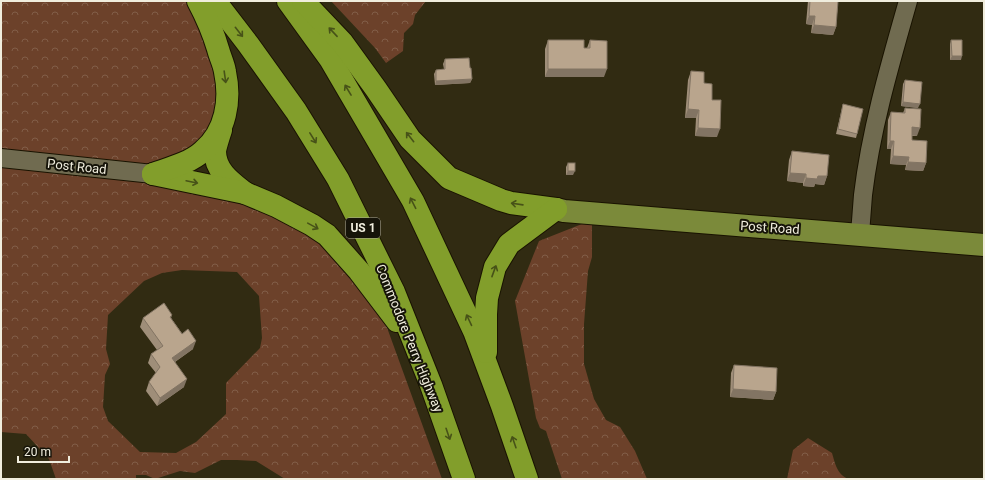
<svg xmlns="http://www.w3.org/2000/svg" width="985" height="480" viewBox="0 0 985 480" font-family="Roboto,sans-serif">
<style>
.forest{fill:url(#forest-crowns);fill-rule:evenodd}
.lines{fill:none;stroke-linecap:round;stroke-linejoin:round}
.minor-casing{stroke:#191300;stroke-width:20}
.major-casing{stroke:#191300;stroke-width:24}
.highway-casing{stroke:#191300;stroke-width:24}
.minor{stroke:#706b50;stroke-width:18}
.major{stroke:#7b8a3a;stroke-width:22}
.highway{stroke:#829e2b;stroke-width:22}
.wall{fill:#9f8e79}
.shaded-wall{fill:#827463}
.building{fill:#b9a58d;stroke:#827463}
.oneway{stroke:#475218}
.labels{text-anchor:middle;stroke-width:4;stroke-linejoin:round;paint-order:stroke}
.shield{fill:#161409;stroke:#afac9d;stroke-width:1}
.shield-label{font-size:12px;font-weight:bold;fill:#f0eddd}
.street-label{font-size:13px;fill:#f0eddd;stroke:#161409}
</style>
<defs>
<pattern id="forest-crowns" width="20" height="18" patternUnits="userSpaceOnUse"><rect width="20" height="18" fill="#6c412a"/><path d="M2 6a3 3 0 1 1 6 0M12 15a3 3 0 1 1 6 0" fill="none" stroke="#815d48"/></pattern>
</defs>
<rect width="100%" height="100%" fill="#312b12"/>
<g class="forest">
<path d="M1,1H199L226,119L166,171L249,192L369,278L442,479H285L256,461L237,460H221L195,473L180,471L155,479L146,475H136V479H56L49,459L26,434L1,432ZM182,270L237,272L259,296L262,338L260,348L226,383V414L196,442L176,453L140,452L108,421L103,407L105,375L110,364L106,349L108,315L144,281L162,273Z"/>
<polygon points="331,1 426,1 415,15 413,24 404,33 403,51 386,63 375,48"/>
<polygon points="592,220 592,257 588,271 584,324 584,364 594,399 606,420 620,427 635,451 647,479 562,479 546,431 540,428 536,418 515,301 539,241"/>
<path d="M808,438L832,453C835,463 837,475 849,479H787L793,450Z"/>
</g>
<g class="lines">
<g class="minor-casing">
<g id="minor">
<polyline points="1,158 153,174"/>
<path d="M860,234C861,221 862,208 863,195C871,129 890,64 908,1"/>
</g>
</g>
<g class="major-casing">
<polyline id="major" points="556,209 564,211 984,245"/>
</g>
<g class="highway-casing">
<g id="highway">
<polyline points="215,1 248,44 296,111 338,179 394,292 431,385 464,479"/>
<polyline points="288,1 330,59 413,201 474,331 502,406 527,479"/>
<polyline points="303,1 342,42 376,89 410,139 449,178 501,200 511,203 556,209"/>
<path d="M221,130C219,136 216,145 215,151C215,171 231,182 245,193"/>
<polyline points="153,174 245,193 276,206 312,225 327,235 359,271 397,321"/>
<path d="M153,174C170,168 190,163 203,151C226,132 231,100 225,72C224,64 220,57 218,49C213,32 206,16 198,1"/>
<polyline points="486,352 486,314 487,298 495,267 509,244 556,209"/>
</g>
</g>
<use href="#minor" class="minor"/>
<use href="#major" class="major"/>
<use href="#highway" class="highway"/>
</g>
<g class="wall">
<polygon points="808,1 838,1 836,27 833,35 811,33 812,25 806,24"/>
<polygon points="548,40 584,48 587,48 590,40 604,77 545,77 545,49"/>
<polygon points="951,40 961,60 950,60 950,44"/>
<polygon points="445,59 470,68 472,79 470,83 435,85 434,74 436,70 444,69 443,64"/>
<polygon points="691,71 704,83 712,100 717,137 695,136 696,118 685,118 688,80"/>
<polygon points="905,80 918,108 901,106 903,84"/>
<polygon points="843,104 857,134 856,138 836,134"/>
<polygon points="905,108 917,136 912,136 912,140 926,163 923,171 905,170 906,165 890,164 891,149 887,149 888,120 891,112 903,113"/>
<polygon points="792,151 827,176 824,185 815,184 814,187 803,186 803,183 787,181 789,160"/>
<polygon points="568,163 573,175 566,175 566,167"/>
<polygon points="172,315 171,318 193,349 175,362 184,387 157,406 146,391 149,382 156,373 148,363 151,354 157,350 140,327 143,318"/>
<polygon points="734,365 776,392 773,400 730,397 731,373"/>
</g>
<g class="shaded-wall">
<polygon points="809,16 815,16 812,25 806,24"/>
<polygon points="814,25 836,27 833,35 811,33"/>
<polygon points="952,56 962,56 961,60 950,60"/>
<polygon points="548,69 607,69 604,77 545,77"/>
<polygon points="472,79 470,83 435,85 436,81"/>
<polygon points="903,102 920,104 918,108 901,106"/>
<polygon points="688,109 699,110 696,118 685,118"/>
<polygon points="912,127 920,128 917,136 909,135"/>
<polygon points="698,128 720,129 717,137 695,136"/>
<polygon points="890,141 894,141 891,149 887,149"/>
<polygon points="893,156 909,157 906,165 890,164"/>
<polygon points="908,162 926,163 923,171 905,170"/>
<polygon points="568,171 575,171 573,175 566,175"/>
<polygon points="790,173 806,174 803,183 787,181"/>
<polygon points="818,176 827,176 824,185 815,184 814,187 803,186 806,178"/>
<polygon points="196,341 193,349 169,366 172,358"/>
<polygon points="187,379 184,387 157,406 160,398"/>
<polygon points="733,389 776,392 773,400 730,397"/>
</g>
<g class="building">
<polygon points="810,1 838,1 836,27 814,25 815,16 809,16"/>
<polygon points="548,40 584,40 584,48 590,48 590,40 607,41 607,69 548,69"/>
<polygon points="951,40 962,40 962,56 952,56"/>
<polygon points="469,58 470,68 471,68 472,79 436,81 436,70 445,69 445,59"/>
<polygon points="691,71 704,72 704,83 712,84 712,100 721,100 720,129 698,128 699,110 688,109"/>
<polygon points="905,80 922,82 920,104 903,102"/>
<polygon points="843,104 863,109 857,134 838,129"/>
<polygon points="905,108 921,109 920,128 912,127 912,140 927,141 926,163 908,162 909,157 893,156 894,141 890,141 891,112 905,113"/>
<polygon points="792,151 829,155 827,176 818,176 817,179 806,178 806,174 790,173"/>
<rect x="568" y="163" width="7" height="8"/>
<polygon points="164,303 172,315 170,317 182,334 188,329 196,341 172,358 187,379 160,398 149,382 160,367 151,354 163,346 143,318"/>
<polygon points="734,365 777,368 776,392 733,389"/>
</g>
<defs><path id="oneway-shaft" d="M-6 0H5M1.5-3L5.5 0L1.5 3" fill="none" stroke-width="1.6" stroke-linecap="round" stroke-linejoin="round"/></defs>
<g class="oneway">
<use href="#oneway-shaft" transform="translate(239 32) rotate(52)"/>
<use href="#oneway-shaft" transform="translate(333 32) rotate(-133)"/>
<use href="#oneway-shaft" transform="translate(225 77) rotate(82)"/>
<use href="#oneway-shaft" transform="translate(348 90) rotate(-121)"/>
<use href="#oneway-shaft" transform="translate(410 137) rotate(-128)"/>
<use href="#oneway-shaft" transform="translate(313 138) rotate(58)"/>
<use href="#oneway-shaft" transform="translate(192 182) rotate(12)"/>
<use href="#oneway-shaft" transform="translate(413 203) rotate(-117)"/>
<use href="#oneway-shaft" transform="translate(517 204) rotate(-172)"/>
<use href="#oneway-shaft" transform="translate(313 226) rotate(29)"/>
<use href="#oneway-shaft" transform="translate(494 271) rotate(-70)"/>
<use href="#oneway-shaft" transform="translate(469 320) rotate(-115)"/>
<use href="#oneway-shaft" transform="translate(448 434) rotate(71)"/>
<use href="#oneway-shaft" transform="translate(514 442) rotate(-109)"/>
</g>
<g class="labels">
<rect class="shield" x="346" y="218" width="34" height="20" rx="3"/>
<g class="shield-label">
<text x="363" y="232">US 1</text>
</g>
<g class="street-label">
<text transform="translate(77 166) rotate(6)" y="5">Post Road</text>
<text transform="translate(770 227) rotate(4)" y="5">Post Road</text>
<text transform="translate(410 338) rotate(68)" y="5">Commodore Perry Highway</text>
</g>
</g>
<rect width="985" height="480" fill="none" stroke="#f0eddd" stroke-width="4"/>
<path d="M18 456v6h51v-6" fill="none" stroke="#f0eddd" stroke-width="2"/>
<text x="24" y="456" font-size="12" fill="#f0eddd" stroke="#161409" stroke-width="3" paint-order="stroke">20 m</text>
</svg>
